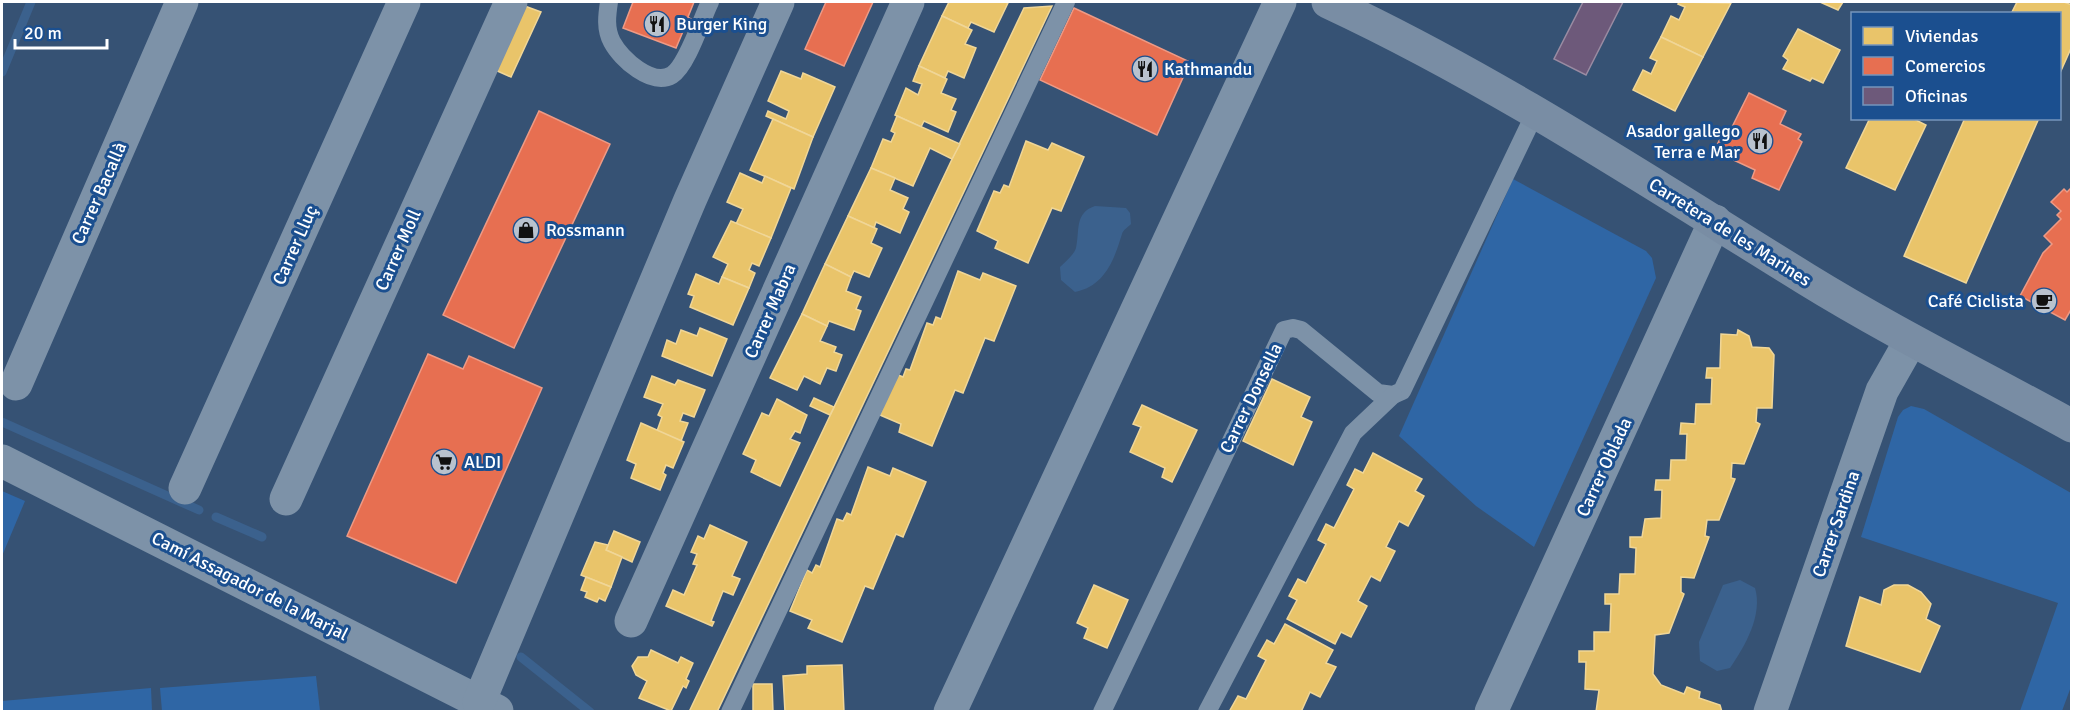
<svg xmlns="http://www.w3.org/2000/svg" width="2073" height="713" viewBox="0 0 2073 713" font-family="Signika,sans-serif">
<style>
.green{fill:#2f66a5}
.water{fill:#3b618d}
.homes{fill:#e9c46a;stroke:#f0d697;stroke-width:1.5}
.shops{fill:#e76f51;stroke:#ee9a85;stroke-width:1.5}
.offices{fill:#6d597a;stroke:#998ba2;stroke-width:1.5}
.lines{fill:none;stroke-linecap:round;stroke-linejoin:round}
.stream{stroke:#3b618d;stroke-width:9}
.service{stroke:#7d92a8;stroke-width:18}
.minor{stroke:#7d92a8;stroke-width:33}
.secondary{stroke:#798da4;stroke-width:33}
.labels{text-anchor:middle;stroke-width:6;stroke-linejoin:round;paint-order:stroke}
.poi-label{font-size:18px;fill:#fff;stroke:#1b4f8f;text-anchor:start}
.street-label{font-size:18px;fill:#fff;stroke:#1b4f8f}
</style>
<rect width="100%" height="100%" fill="#365274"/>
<g class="green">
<polygon points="1513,179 1646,251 1652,258 1656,278 1534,547 1476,506 1399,436"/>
<polygon points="1911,406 1924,409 2071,493 2072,684 2062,711 2020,711 2058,603 1861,537 1898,417 1903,410"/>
<polygon points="2,491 25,501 2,556"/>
<polygon points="316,676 320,711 162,711 160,688"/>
<polygon points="151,688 152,711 2,711 2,701"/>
</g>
<g class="water">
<path d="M1095,206L1126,208L1130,213L1131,224C1128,227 1123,230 1122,234C1114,260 1105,286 1075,292L1061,280L1060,267C1065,262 1074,255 1076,248C1080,231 1074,213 1095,206Z"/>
<path d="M1740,580L1755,588C1763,615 1745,646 1730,668L1717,671L1700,661L1699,642L1723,585Z"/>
</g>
<g class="homes">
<polygon points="949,2 1005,2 1008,3 994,32 971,22 968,28 942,16"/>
<polygon points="1679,2 1731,3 1703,57 1661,37 1671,16 1679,20 1685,7 1678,4"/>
<polygon points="1820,2 1843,2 1838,10"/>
<polygon points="2017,2 2064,2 2072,5 2072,46 2060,73 2060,14 2011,14"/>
<polygon points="522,5 541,12 511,77 493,69"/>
<polygon points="1052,6 717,712 689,712 1024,8"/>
<polygon points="942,16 972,30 965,44 976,48 964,78 948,71 945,78 919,66"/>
<polygon points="1798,29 1840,50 1823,83 1812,78 1810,81 1783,69 1788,60 1783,56"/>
<polygon points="1661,37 1703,57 1675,111 1633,90 1643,70 1651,74 1657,61 1650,58"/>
<polygon points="919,66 947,79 941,93 956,99 951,110 956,112 948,132 924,121 921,127 895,115 906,88 918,95 922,84 913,81"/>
<polygon points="781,71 801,79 803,73 835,87 813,137 766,116 768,111 786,119 789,111 768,101"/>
<polygon points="897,116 960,144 952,159 930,148 913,186 871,168 883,139 891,142 895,133 891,131"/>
<polygon points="1870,118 1912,118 1926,125 1895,190 1846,168"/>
<polygon points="1965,118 2039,118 1966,283 1904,256"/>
<polygon points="773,119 813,137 794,189 750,170"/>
<polygon points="1026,141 1048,150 1052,143 1084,157 1061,211 1052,208 1028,263 995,248 998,241 977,231 994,191 1000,193 1004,185 1009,187"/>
<polygon points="871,168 895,178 890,190 908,198 903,209 909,212 900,233 876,222 874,228 848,216"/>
<polygon points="740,173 762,183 765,176 791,188 771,238 736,224 743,209 727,202"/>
<polygon points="848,216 877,229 871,243 882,248 869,277 854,271 851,277 825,264"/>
<polygon points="731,221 771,238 759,266 752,263 749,270 755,273 749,288 722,277 728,264 713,257"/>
<polygon points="825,264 851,277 846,291 861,297 856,309 861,311 854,330 829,321 827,326 802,314"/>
<polygon points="958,271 980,280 983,273 1016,286 994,341 985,338 963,393 955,390 932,446 899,432 901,424 880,415 896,374 903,377 906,369 910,370 927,323 933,325 936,317 941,319"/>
<polygon points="696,274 719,284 722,277 749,288 733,325 690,307 694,296 688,294"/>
<polygon points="802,314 827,326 820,341 836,347 834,352 842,355 836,371 827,368 820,384 804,376 797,390 770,378"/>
<polygon points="700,328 727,339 712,376 662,356 667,340 676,344 681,330 697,336"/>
<polygon points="1738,330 1749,336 1752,347 1769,348 1774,355 1772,408 1757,408 1756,422 1760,424 1744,464 1732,463 1731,478 1735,479 1719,520 1707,520 1705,536 1709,537 1694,578 1681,577 1681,592 1684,594 1669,633 1655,635 1653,674 1661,685 1684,694 1687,687 1700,692 1699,698 1720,705 1722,712 1596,712 1599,690 1585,689 1586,662 1579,662 1579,651 1594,651 1594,632 1610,632 1611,604 1605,604 1605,594 1619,594 1620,574 1635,574 1636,548 1630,547 1630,537 1642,537 1645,519 1661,518 1662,490 1655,490 1656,480 1670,480 1671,460 1686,460 1687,434 1680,434 1681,423 1695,424 1696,404 1711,404 1712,378 1706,378 1707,368 1720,368 1721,334 1737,335"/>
<polygon points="652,376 675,385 678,380 705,390 694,417 683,413 680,421 688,423 681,441 657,431 662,417 658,415 663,404 644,397"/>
<polygon points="1272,379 1310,397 1301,417 1312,422 1293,465 1243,441"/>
<polygon points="814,398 834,407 830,415 810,406"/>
<polygon points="777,399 807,415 800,433 795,431 790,439 800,443 780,486 751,472 756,460 743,454 762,413 769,416"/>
<polygon points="1142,405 1197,430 1172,482 1162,477 1165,468 1130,452 1141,427 1133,424"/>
<polygon points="641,423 684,442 673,468 666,465 663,473 666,475 660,490 631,478 636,464 627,460"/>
<polygon points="1373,453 1422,479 1415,491 1424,496 1408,526 1399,521 1386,547 1395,551 1380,581 1371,576 1358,601 1367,606 1351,637 1341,632 1335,644 1287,619 1297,600 1289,596 1298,579 1306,583 1326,544 1318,540 1326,524 1334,528 1354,489 1347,485 1355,469 1363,473"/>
<polygon points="868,467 890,476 893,468 926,482 903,537 896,534 873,589 865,586 842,642 808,628 812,620 790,611 807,570 812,573 816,565 820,567 837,519 843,521 847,513 851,515"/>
<polygon points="710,525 747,542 732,576 740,579 733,595 723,591 711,621 714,622 712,626 666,606 673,590 684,595 697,565 693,564 697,554 691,552 698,536 704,539"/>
<polygon points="614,531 640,542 632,562 606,550"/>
<polygon points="595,542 608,545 606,550 622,557 611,587 581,575"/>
<polygon points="586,577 611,587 605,601 599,598 597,602 585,597 587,592 581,590"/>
<polygon points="1094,585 1128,600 1107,648 1084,638 1088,628 1077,623"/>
<polygon points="1894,585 1908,585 1921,592 1931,604 1926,619 1940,626 1920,672 1846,646 1860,597 1881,605 1884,590"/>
<polygon points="1285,624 1333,650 1326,663 1336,667 1320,697 1310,692 1301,712 1229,712 1238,696 1246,699 1266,660 1258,656 1267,640 1274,644"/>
<polygon points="651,650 678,663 681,657 693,663 686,679 689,681 686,688 683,686 671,711 639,698 647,681 636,675 632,666 638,657 648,657"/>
<polygon points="842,665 844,712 785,712 783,676 807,674 807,666"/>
<polygon points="753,684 772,684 773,712 753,712"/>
</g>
<g class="shops">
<polygon points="633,2 694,2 688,17 691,19 688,29 684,29 676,48 623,28"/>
<polygon points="826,2 873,2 844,66 805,49"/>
<polygon points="1074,8 1190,62 1157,135 1040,80"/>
<polygon points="1749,93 1786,111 1780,124 1801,134 1798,139 1802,142 1779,190 1752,178 1755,170 1714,151 1725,129 1730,131"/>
<polygon points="539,111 610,144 514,348 443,315"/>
<polygon points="2071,188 2072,308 2065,320 2020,296 2043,253 2052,244 2044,236 2061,219 2057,215 2061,211 2051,202 2064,189 2067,192"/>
<polygon points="428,354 463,369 469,356 542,388 456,583 347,536"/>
</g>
<polygon class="offices" points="1583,2 1623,2 1586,75 1554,59"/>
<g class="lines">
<g class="stream">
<polyline points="2,72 31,2"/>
<polyline points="2,422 199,510"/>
<polyline points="216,517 262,537"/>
<polyline points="521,657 590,712"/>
</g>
<g class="service">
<path d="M609,2C607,15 605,29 612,42C621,59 652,87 672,75C687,66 702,18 710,2"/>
<polyline points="730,712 1066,2"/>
<polyline points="1102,712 1284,330 1293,328 1301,330 1378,393 1393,395 1402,391 1536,111"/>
<polyline points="1207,712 1353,433 1393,395"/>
</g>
<g class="minor">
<polyline points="16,384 182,2"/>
<polyline points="2,461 497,711"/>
<polyline points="185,488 404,2"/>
<polyline points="286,499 511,2"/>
<polyline points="631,621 908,2"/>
<polyline points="479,702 690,200 778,2"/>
<polyline points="950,712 1280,2"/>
<polyline points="1491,712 1715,221"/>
<polyline points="1770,712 1882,391 1911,340"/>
</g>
<path class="secondary" d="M1328,2C1495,80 1649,182 1806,279C1892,332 1983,377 2072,426"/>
</g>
<defs>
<g id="restaurant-disc" transform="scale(1.35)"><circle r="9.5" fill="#b9c2ce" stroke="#1b4f8f"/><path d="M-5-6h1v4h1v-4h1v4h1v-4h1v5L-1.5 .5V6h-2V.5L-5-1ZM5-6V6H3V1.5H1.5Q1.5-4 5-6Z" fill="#111"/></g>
<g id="shop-disc" transform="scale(1.35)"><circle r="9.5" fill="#b9c2ce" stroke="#1b4f8f"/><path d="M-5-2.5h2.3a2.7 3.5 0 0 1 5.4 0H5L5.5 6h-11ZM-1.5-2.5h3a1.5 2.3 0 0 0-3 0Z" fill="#111"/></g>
<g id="cafe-disc" transform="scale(1.35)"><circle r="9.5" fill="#b9c2ce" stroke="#1b4f8f"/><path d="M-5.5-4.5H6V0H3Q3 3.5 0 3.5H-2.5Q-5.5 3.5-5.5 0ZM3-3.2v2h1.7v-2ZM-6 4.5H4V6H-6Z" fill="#111"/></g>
<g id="supermarket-disc" transform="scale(1.35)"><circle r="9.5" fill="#b9c2ce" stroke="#1b4f8f"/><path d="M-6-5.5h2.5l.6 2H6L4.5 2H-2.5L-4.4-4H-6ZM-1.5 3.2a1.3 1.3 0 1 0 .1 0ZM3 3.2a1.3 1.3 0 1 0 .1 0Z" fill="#111"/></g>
</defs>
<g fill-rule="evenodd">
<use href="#restaurant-disc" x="657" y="24"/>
<use href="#restaurant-disc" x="1145" y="69"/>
<use href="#restaurant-disc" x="1760" y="141"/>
<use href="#shop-disc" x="526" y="230"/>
<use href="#cafe-disc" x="2044" y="301"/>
<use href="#supermarket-disc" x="444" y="462"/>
</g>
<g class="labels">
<g class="poi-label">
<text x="676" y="30">Burger King</text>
<text x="1164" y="75">Kathmandu</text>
<text x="1740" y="137" text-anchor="end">Asador gallego<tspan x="1740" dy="21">Terra e Mar</tspan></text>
<text x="546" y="236">Rossmann</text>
<text x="2024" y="307" text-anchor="end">Café Ciclista</text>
<text x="464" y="468">ALDI</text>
</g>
<g class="street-label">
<text transform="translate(99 193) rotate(-66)" y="6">Carrer Bacallà</text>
<text transform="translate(1730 232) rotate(32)" y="6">Carretera de les Marines</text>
<text transform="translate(295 245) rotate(-66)" y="6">Carrer Lluç</text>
<text transform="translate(398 250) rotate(-66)" y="6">Carrer Moll</text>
<text transform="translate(770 311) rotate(-66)" y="6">Carrer Mabra</text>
<text transform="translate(1251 398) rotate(-64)" y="6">Carrer Donsella</text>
<text transform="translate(1604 467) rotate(-65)" y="6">Carrer Oblada</text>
<text transform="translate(1836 524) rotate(-71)" y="6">Carrer Sardina</text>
<text transform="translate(250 586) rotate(27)" y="6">Camí Assagador de la Marjal</text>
</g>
</g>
<rect width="2073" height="713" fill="none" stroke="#ffffff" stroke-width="6"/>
<rect x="1851" y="12" width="210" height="108" fill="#1b4f8f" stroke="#7695bc" stroke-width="1.5"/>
<rect x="1863" y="27" width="30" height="18" fill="#e9c46a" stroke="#7695bc" stroke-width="1.5"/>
<text x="1905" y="42" font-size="18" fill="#ffffff">Viviendas</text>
<rect x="1863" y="57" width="30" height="18" fill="#e76f51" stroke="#7695bc" stroke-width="1.5"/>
<text x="1905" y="72" font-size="18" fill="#ffffff">Comercios</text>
<rect x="1863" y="87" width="30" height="18" fill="#6d597a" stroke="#7695bc" stroke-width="1.5"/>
<text x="1905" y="102" font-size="18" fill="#ffffff">Oficinas</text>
<path d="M15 39v9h92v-9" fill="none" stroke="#ffffff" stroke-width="3"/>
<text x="24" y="39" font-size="18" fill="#ffffff" stroke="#1b4f8f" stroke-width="4.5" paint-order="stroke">20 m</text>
</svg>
